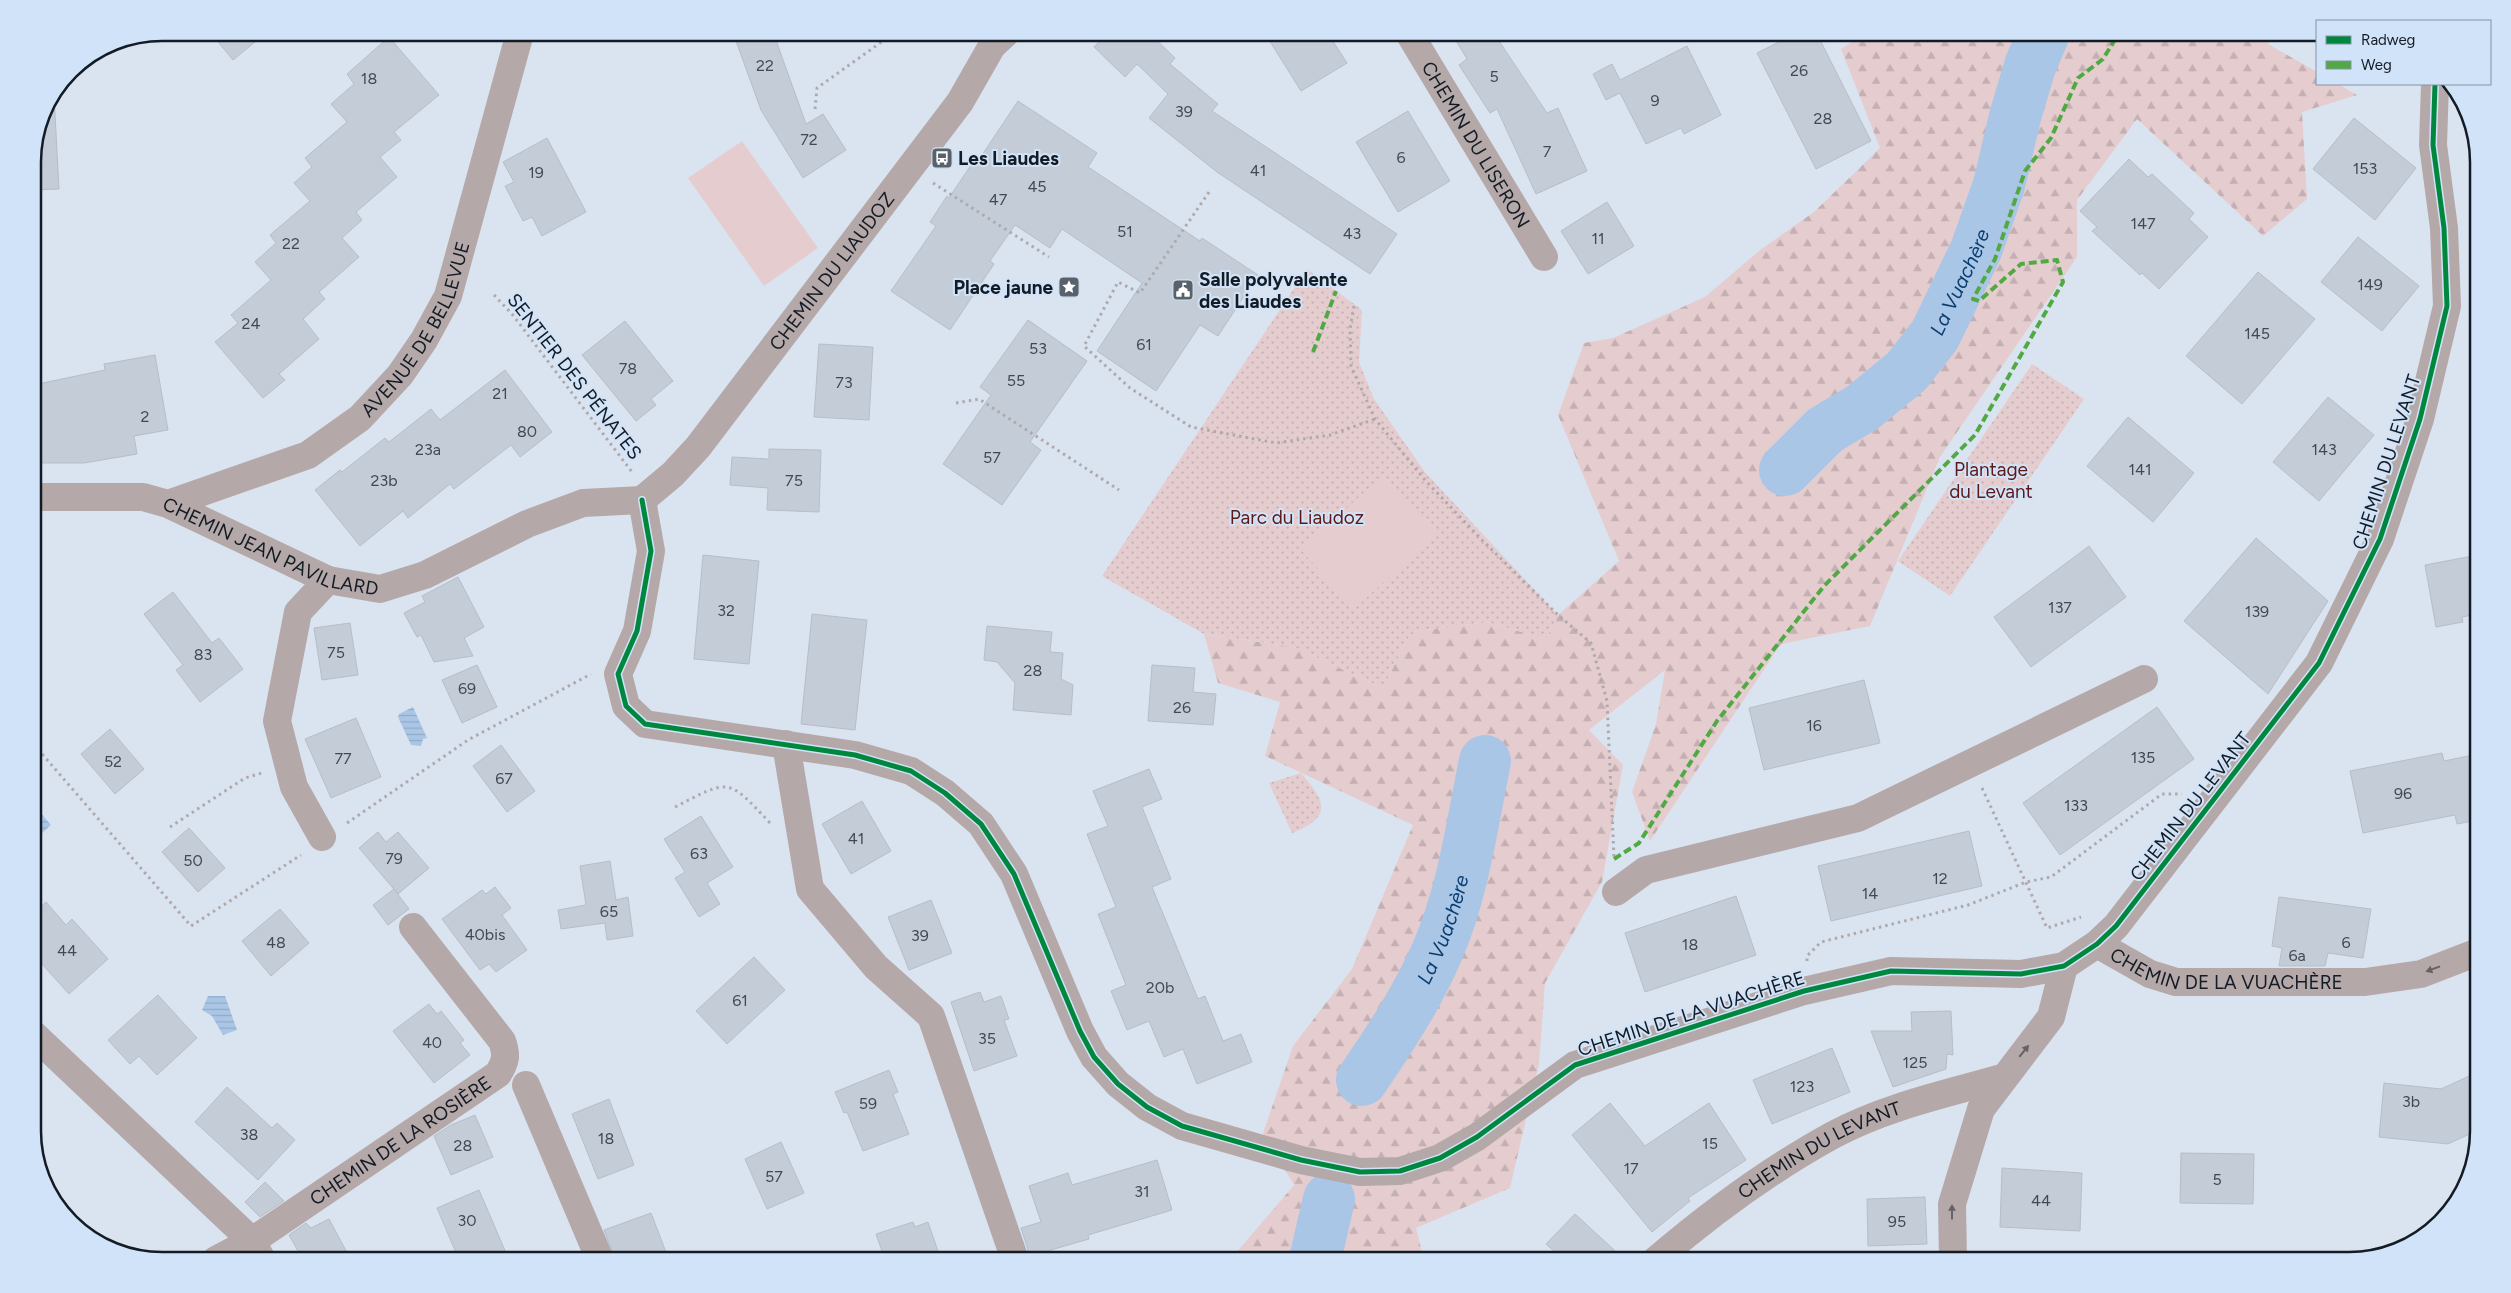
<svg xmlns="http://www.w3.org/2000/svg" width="2511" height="1293" viewBox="0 0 2511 1293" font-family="Figtree,sans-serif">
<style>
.forest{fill:url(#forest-firs)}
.park{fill:url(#park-dots)}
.pitch{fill:#e5cdcf}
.water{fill:url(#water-rules)}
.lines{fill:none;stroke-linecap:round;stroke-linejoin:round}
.river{stroke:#aac6e6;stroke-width:52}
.building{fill:#c4cdd7;stroke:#b5bec8}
.path{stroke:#afa9ac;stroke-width:3;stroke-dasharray:2.5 4;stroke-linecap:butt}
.minor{stroke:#b5a8a9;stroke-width:28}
.quiet{stroke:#51a944;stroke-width:4;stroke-dasharray:8 4;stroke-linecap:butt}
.cycleway-casing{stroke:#d1e3f9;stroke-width:8}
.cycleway{stroke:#00873e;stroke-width:5}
.oneway{fill:#646266}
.labels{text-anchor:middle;stroke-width:4;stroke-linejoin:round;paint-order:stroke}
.number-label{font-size:16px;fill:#414952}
.street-label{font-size:19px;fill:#131b24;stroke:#d1e3f9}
.poi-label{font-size:19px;font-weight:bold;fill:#131b24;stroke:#d1e3f9;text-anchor:start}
.park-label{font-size:19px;fill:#5e1917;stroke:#d1e3f9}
.water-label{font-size:20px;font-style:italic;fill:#0b3e70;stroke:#d1e3f9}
.rim{fill:none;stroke:#131b24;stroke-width:2.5}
</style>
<defs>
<pattern id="forest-firs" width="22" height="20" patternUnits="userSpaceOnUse" patternTransform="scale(1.25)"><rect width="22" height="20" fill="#e5cdcf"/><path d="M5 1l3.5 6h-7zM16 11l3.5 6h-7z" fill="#c4afb2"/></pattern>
<pattern id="park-dots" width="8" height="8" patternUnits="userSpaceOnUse" patternTransform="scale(1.25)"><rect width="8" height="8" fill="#e5cdcf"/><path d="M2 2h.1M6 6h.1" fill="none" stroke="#c4afb2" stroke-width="1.8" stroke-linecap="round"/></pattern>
<pattern id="water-rules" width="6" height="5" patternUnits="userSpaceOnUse" patternTransform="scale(1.25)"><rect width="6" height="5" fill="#aac6e6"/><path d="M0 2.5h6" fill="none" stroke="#91aac5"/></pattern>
</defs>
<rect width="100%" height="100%" fill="#dae4f0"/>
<polygon class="forest" points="1866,33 2275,33 2268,44 2317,72 2317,84 2338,84 2357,95 2302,112 2307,199 2263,236 2137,119 2077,200 2077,257 1940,457 1870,626 1781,644 1650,841 1632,792 1656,724 1665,670 1589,730 1623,765 1602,882 1545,983 1539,1064 1510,1188 1416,1228 1424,1260 1230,1260 1294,1185 1263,1133 1293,1046 1352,969 1413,825 1265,756 1280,702 1218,683 1204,634 1294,647 1383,688 1411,632 1487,622 1546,639 1558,615 1619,561 1558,415 1584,343 1613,338 1705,297 1760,250 1814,212 1880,148 1841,49"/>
<g class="park">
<polygon points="1307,269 1362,310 1359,362 1374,399 1425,472 1558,615 1546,639 1487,622 1411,632 1383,688 1294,647 1204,634 1102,576"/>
<polygon points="2032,364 2084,399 1950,596 1898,561"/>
<path d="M1301,773C1325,801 1334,816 1292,833L1269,783Z"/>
</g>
<g class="pitch">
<polygon points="742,141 818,248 764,286 688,178"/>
<polygon points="1383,475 1437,534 1354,609 1301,550"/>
</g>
<g class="water">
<polygon points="413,707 427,738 423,739 421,746 411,745 398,717 399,714"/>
<polygon points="33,804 51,825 39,836 33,829"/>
<polygon points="208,996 225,996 237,1030 223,1035 212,1016 202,1010"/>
</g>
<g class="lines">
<g class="river">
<path id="s1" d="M1785,470L1825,430L1862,408L1907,371L1935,335L1976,250L1999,185L2015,117L2030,66L2044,33"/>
<path id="s2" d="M1362,1080C1390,1039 1417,998 1437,952C1463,893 1472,825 1485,761"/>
<polyline points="1315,1260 1329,1199"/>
</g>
</g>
<g class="building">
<polygon points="210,32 267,32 233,60"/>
<polygon points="760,32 773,32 806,124 823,114 846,150 803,178 761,110 736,41"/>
<polygon points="1108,32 1148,32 1175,58 1170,64 1218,104 1212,111 1397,234 1370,274 1217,172 1149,118 1168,94 1137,64 1125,77 1094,47"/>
<polygon points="1264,32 1327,32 1347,63 1301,91"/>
<polygon points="1451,32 1493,32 1547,113 1558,108 1587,171 1536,194 1497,109 1490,113 1459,65 1467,59"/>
<polygon points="1799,32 1816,32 1871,141 1816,169 1757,53"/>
<polygon points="389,37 439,95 394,132 401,140 380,157 397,177 356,212 362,220 342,238 359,257 319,292 325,299 303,319 319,339 279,374 285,380 263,398 215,342 238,323 231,315 271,280 255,262 276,243 270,235 310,201 294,183 312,167 305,158 347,122 331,104 354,84 347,74"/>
<polygon points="1687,46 1721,115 1684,134 1681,128 1646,144 1620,93 1606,100 1593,74 1612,64 1620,80"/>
<polygon points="54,96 59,189 33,190 33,154 42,112"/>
<polygon points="1018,101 1097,153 1088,167 1200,241 1202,238 1258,275 1218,336 1200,325 1156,391 1097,351 1142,283 1062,229 1050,248 1015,225 990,261 994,264 950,330 891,291 936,226 930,222 947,196 949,198 973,162 976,164"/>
<polygon points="1408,111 1450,181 1398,212 1356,142"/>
<polygon points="2354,118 2416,168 2375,220 2313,169"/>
<polygon points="547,138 586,212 542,236 532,217 523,221 505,186 514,182 503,162"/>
<polygon points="2129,159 2148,177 2152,174 2194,213 2189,219 2208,237 2159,289 2142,273 2140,275 2092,231 2097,227 2080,211"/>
<polygon points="1607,202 1634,246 1588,274 1561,231"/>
<polygon points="2358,237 2419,286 2382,331 2321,282"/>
<polygon points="2258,272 2315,319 2242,404 2186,356"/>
<polygon points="1028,320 1087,361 1030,442 1041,450 1002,505 943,464 991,395 980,387"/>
<polygon points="625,321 673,381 651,399 656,405 636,421 582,355"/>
<polygon points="819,344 873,347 869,420 814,417"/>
<polygon points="155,355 168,430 134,436 137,454 84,463 33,463 33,385 105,370 104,364"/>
<polygon points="505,370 552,432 520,457 511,445 454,489 450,484 408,518 403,511 360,546 315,490 340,470 342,472 385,438 389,442 431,409 440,420"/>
<polygon points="2328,397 2374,435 2319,501 2273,462"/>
<polygon points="2128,417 2194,473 2153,522 2087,466"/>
<polygon points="769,449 821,450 819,512 767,510 768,488 730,485 732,457 769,459"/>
<polygon points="2256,538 2328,601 2268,694 2184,621"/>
<polygon points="2089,546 2126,597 2031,667 1994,617"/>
<polygon points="703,555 759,561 749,664 694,659"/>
<polygon points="2478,555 2478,614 2462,617 2463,622 2436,627 2425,565"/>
<polygon points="458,577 484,627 464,638 473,656 434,662 421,635 417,637 404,613 425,602 422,596"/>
<polygon points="173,592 212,643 219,638 243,669 200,702 176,670 183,665 144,614"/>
<polygon points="812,614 867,620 855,730 801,724"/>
<polygon points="350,623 358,675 322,680 314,628"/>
<polygon points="987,626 1052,632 1050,652 1063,653 1061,679 1073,685 1071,715 1013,710 1015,683 997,662 984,660"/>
<polygon points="477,665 497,707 462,723 442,680"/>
<polygon points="1152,665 1195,668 1193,692 1216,694 1213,725 1148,721"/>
<polygon points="1864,680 1880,743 1764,770 1749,708"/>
<polygon points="2157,707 2194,759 2060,855 2023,803"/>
<polygon points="356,718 381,777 331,798 305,739"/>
<polygon points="110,729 144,769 115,794 81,754"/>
<polygon points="501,745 535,791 507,812 473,766"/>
<polygon points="2442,753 2444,761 2478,754 2478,820 2457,824 2455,815 2363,833 2350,771"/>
<polygon points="1149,769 1162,799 1142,807 1171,879 1152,887 1198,999 1205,996 1223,1041 1241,1034 1252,1062 1197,1084 1183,1049 1164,1057 1149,1021 1127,1030 1111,991 1126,985 1098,914 1116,907 1087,834 1108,826 1093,791"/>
<polygon points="862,801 891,851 851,874 822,824"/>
<polygon points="701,816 733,867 707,883 720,904 699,917 675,878 685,872 664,839"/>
<polygon points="189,828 225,868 198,892 162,852"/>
<polygon points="1969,831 1982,886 1831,921 1818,866"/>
<polygon points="378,832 386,842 398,832 429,868 398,894 359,848"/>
<polygon points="610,861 616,900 628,897 633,936 607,940 605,923 561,929 558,910 586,905 580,866"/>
<polygon points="495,887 511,908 502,915 527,950 496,972 489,964 480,970 442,919 482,890 486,894"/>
<polygon points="394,889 409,909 388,925 373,905"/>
<polygon points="1736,896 1756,955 1645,992 1625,933"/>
<polygon points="2279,897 2371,909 2363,958 2328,953 2325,966 2279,966 2282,948 2272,946"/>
<polygon points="931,900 952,953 909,970 888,917"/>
<polygon points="46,902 66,925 72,919 108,959 69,994 33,954 33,914"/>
<polygon points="280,909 309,943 271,976 242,941"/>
<polygon points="754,957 785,990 727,1044 696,1011"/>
<polygon points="980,992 984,1002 1001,996 1009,1019 1004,1020 1017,1056 974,1071 951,1002"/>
<polygon points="158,995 197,1038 157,1075 139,1056 130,1064 108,1040"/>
<polygon points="429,1004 437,1014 441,1011 464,1040 460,1043 470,1055 434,1083 393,1031"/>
<polygon points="1951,1011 1953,1055 1947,1054 1946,1069 1893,1087 1871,1031 1912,1031 1911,1012"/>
<polygon points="1832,1048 1850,1092 1772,1124 1753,1080"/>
<polygon points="889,1070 898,1092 893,1094 909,1134 863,1151 847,1112 844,1113 835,1092"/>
<polygon points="2478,1072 2478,1130 2448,1144 2379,1137 2384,1083 2441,1089"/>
<polygon points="227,1087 272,1128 277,1123 295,1140 258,1180 195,1122"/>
<polygon points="609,1099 634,1165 598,1179 572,1114"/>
<polygon points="1610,1103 1645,1146 1709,1103 1746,1160 1688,1198 1690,1201 1652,1232 1572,1135"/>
<polygon points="475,1115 493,1157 451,1175 434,1136 451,1125"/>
<polygon points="781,1142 804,1193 767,1209 745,1159"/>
<polygon points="2181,1153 2254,1154 2253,1204 2180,1203"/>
<polygon points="1157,1160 1172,1210 1088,1235 1089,1239 1030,1256 1021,1228 1041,1222 1029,1186 1068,1173 1072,1185"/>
<polygon points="2002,1168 2082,1173 2080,1231 2000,1227"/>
<polygon points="265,1182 284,1201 260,1217 245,1202"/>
<polygon points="479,1190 509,1260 459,1260 437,1208"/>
<polygon points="1925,1197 1927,1244 1868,1246 1867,1199"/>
<polygon points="651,1213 669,1260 615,1260 604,1230"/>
<polygon points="1575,1214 1625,1260 1564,1260 1546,1244"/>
<polygon points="329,1219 351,1260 303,1260 289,1235 306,1223 311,1228"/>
<polygon points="913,1222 915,1227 928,1222 941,1260 885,1260 876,1234"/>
</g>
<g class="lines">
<g class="path">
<polyline points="815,109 817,88 894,33"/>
<polyline points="933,183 1049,257"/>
<polyline points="1209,192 1140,293 1118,282 1084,346 1130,388 1191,427 1276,443 1330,435 1375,419"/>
<polyline points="494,295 512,314 632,472"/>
<polyline points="1354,306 1350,329 1351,366 1375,419 1425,480 1482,540 1558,615 1591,643 1607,701 1614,858"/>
<polyline points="956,403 979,399 1119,490"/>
<polyline points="33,749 36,747 191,926 301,855"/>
<polyline points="1982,788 2047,928 2081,917"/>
<path d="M675,807C730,779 727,777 770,823"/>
<polyline points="347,823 468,740 591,674"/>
<polyline points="170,827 245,778 262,773"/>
<polyline points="1807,961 1807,956 1821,942 1968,905 2026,882 2051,877 2162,794 2182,794"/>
</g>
<g class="minor">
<path id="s3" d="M1409,33L1544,257"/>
<path id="s4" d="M33,497H143L168,504L328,580L380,589L425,575L527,524L583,503L642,500"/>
<polyline points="642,500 651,551 637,631 618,674 626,706 645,724 855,755 911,771 945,793 981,824 1014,874 1080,1031 1094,1057 1118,1084 1147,1107 1182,1126 1301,1160 1360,1172 1400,1171 1440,1158 1477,1137 1575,1065 1804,991 1891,971 2021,974 2064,966 2097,944 2116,926 2319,663 2380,539 2420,419 2447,306 2444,228 2433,145 2435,84"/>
<path id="s5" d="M642,500L673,474L698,447L960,102L992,46L1006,33"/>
<path id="s6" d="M168,504L308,455L360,418L400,375L424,340L448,296L520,33"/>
<polyline points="786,744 810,889 876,967 931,1016 1015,1260"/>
<polyline points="322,837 294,787 277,721 298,612 328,580"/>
<polyline points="1616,892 1646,870 1858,818 2144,679"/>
<path id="s7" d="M2097,944L2150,974L2176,982H2365L2421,974L2478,952"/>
<polyline points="33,1034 252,1241 262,1260"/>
<polyline points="526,1085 600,1260"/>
<path id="s8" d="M216,1260L252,1241L498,1074C506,1061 507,1055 502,1041L413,927"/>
<path id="s9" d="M1656,1260C1711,1213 1769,1170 1833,1135C1885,1107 1945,1094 2002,1078"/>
<polyline points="1953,1260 1952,1204 1981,1109 2051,1017 2064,966"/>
</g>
<g class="quiet">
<polyline points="1313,352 1336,291"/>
<polyline points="1614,859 1639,843 1717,721 1824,586 1975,435 2063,282 2057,260 2021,264 1979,301 1973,299 1995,259 2025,171 2051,138 2078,78 2103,59 2119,33"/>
</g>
<g class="cycleway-casing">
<polyline id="cycleway" points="642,500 651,551 637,631 618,674 626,706 645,724 855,755 911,771 945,793 981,824 1014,874 1080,1031 1094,1057 1118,1084 1147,1107 1182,1126 1301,1160 1360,1172 1400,1171 1440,1158 1477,1137 1575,1065 1804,991 1891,971 2021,974 2064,966 2097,944 2116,926 2319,663 2380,539 2420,419 2447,306 2444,228 2433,145 2435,84"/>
</g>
<use href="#cycleway" class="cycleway"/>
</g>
<defs><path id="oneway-solid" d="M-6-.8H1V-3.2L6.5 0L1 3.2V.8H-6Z" transform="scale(1.25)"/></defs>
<g class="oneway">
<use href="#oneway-solid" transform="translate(2433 969) rotate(160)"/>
<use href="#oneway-solid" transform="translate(2024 1051) rotate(-51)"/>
<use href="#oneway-solid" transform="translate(1952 1212) rotate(-90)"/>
</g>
<defs>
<g id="bus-square" transform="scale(1.125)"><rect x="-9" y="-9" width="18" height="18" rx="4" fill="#59616b" stroke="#d1e3f9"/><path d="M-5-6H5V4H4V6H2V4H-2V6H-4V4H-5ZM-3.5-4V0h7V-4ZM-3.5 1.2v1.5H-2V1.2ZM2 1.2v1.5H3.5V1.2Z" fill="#fff"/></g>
<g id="sight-square" transform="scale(1.125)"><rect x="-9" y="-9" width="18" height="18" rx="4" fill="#59616b" stroke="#d1e3f9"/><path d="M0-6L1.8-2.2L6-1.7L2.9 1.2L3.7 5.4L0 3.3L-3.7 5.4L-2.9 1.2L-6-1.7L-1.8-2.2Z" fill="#fff"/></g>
<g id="civic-square" transform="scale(1.125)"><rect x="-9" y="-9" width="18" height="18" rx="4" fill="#59616b" stroke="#d1e3f9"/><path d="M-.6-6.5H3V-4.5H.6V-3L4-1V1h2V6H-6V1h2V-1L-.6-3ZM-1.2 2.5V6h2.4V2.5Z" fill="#fff"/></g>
</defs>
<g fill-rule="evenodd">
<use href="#bus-square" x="942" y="158"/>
<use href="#sight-square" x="1069" y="287"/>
<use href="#civic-square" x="1183" y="290"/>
</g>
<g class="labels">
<g class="number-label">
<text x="765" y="71">22</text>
<text x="1799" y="76">26</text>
<text x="1494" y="82">5</text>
<text x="369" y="84">18</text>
<text x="1655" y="106">9</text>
<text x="1184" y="117">39</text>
<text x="1823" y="124">28</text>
<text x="809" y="145">72</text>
<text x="1547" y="157">7</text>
<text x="1401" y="163">6</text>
<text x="2365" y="174">153</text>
<text x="1258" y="176">41</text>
<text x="536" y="178">19</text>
<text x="1037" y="192">45</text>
<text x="998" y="205">47</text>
<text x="2143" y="229">147</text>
<text x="1125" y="237">51</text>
<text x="1352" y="239">43</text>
<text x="1598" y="244">11</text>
<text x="291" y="249">22</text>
<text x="2370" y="290">149</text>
<text x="251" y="329">24</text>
<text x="2257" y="339">145</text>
<text x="1144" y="350">61</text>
<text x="1038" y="354">53</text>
<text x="628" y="374">78</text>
<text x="1016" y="386">55</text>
<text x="844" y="388">73</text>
<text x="500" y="399">21</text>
<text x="145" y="422">2</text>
<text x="527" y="437">80</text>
<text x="428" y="455">23a</text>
<text x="2324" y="455">143</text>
<text x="992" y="463">57</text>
<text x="2140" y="475">141</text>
<text x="384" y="486">23b</text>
<text x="794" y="486">75</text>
<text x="2060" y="613">137</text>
<text x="726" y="616">32</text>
<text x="2257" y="617">139</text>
<text x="336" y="658">75</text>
<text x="203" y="660">83</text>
<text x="1033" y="676">28</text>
<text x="467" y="694">69</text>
<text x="1182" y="713">26</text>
<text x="1814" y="731">16</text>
<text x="2143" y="763">135</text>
<text x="343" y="764">77</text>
<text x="113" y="767">52</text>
<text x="504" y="784">67</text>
<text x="2403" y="799">96</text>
<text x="2076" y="811">133</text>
<text x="856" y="844">41</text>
<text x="699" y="859">63</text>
<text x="394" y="864">79</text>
<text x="193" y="866">50</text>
<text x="1940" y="884">12</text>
<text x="1870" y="899">14</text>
<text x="609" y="917">65</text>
<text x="485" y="940">40bis</text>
<text x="920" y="941">39</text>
<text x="276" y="948">48</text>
<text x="2346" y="948">6</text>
<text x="1690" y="950">18</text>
<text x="67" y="956">44</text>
<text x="2297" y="961">6a</text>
<text x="1160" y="993">20b</text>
<text x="740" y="1006">61</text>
<text x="987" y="1044">35</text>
<text x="432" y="1048">40</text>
<text x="1915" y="1068">125</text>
<text x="1802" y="1092">123</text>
<text x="2411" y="1107">3b</text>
<text x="868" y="1109">59</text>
<text x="249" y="1140">38</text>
<text x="606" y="1144">18</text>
<text x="1710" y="1149">15</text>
<text x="463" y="1151">28</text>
<text x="1631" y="1174">17</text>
<text x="774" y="1182">57</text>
<text x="2217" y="1185">5</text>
<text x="1142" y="1197">31</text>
<text x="2041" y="1206">44</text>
<text x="467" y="1226">30</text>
<text x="1897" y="1227">95</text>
</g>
<g class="street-label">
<text dy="7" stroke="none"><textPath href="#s3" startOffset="130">CHEMIN DU LISERON</textPath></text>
<text dy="7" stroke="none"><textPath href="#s5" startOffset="298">CHEMIN DU LIAUDOZ</textPath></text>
<text dy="7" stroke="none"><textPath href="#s6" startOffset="319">AVENUE DE BELLEVUE</textPath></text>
<text transform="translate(575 376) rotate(52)" y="7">SENTIER DES PÉNATES</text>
<text transform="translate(2386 462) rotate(-72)" y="7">CHEMIN DU LEVANT</text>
<text dy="7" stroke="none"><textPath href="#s4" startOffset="248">CHEMIN JEAN PAVILLARD</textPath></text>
<text transform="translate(2190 806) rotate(-52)" y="7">CHEMIN DU LEVANT</text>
<text dy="7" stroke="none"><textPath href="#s7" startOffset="136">CHEMIN DE LA VUACHÈRE</textPath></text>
<text transform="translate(1691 1013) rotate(-18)" y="7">CHEMIN DE LA VUACHÈRE</text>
<text dy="7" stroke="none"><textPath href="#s8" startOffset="220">CHEMIN DE LA ROSIÈRE</textPath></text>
<text dy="7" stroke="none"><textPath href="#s9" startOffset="198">CHEMIN DU LEVANT</textPath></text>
</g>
<g class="poi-label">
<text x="958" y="165">Les Liaudes</text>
<text x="1199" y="286">Salle polyvalente<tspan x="1199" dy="22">des Liaudes</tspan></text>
<text x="1053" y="294" text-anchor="end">Place jaune</text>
</g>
<g class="park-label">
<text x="1991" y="476">Plantage<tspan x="1991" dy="22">du Levant</tspan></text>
<text x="1297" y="524">Parc du Liaudoz</text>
</g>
<g class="water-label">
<text dy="7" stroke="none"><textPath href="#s1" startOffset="262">La Vuachère</textPath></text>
<text dy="7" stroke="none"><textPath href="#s2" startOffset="172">La Vuachère</textPath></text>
</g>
</g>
<path d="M0 0H2511V1293H0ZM162 41H2349A121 121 0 0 1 2470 162V1131A121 121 0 0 1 2349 1252H162A121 121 0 0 1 41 1131V162A121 121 0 0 1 162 41Z" fill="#d1e3f9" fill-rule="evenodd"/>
<path class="rim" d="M162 41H2349A121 121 0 0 1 2470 162V1131A121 121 0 0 1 2349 1252H162A121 121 0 0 1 41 1131V162A121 121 0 0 1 162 41Z"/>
<rect x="2316" y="20" width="175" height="65" fill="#d1e3f9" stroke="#8593a4"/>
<rect x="2326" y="36" width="25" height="8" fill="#00873e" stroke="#8593a4"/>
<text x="2361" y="45" font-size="15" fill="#131b24">Radweg</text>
<rect x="2326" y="61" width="25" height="8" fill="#51a944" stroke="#8593a4"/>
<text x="2361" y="70" font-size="15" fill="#131b24">Weg</text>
</svg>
